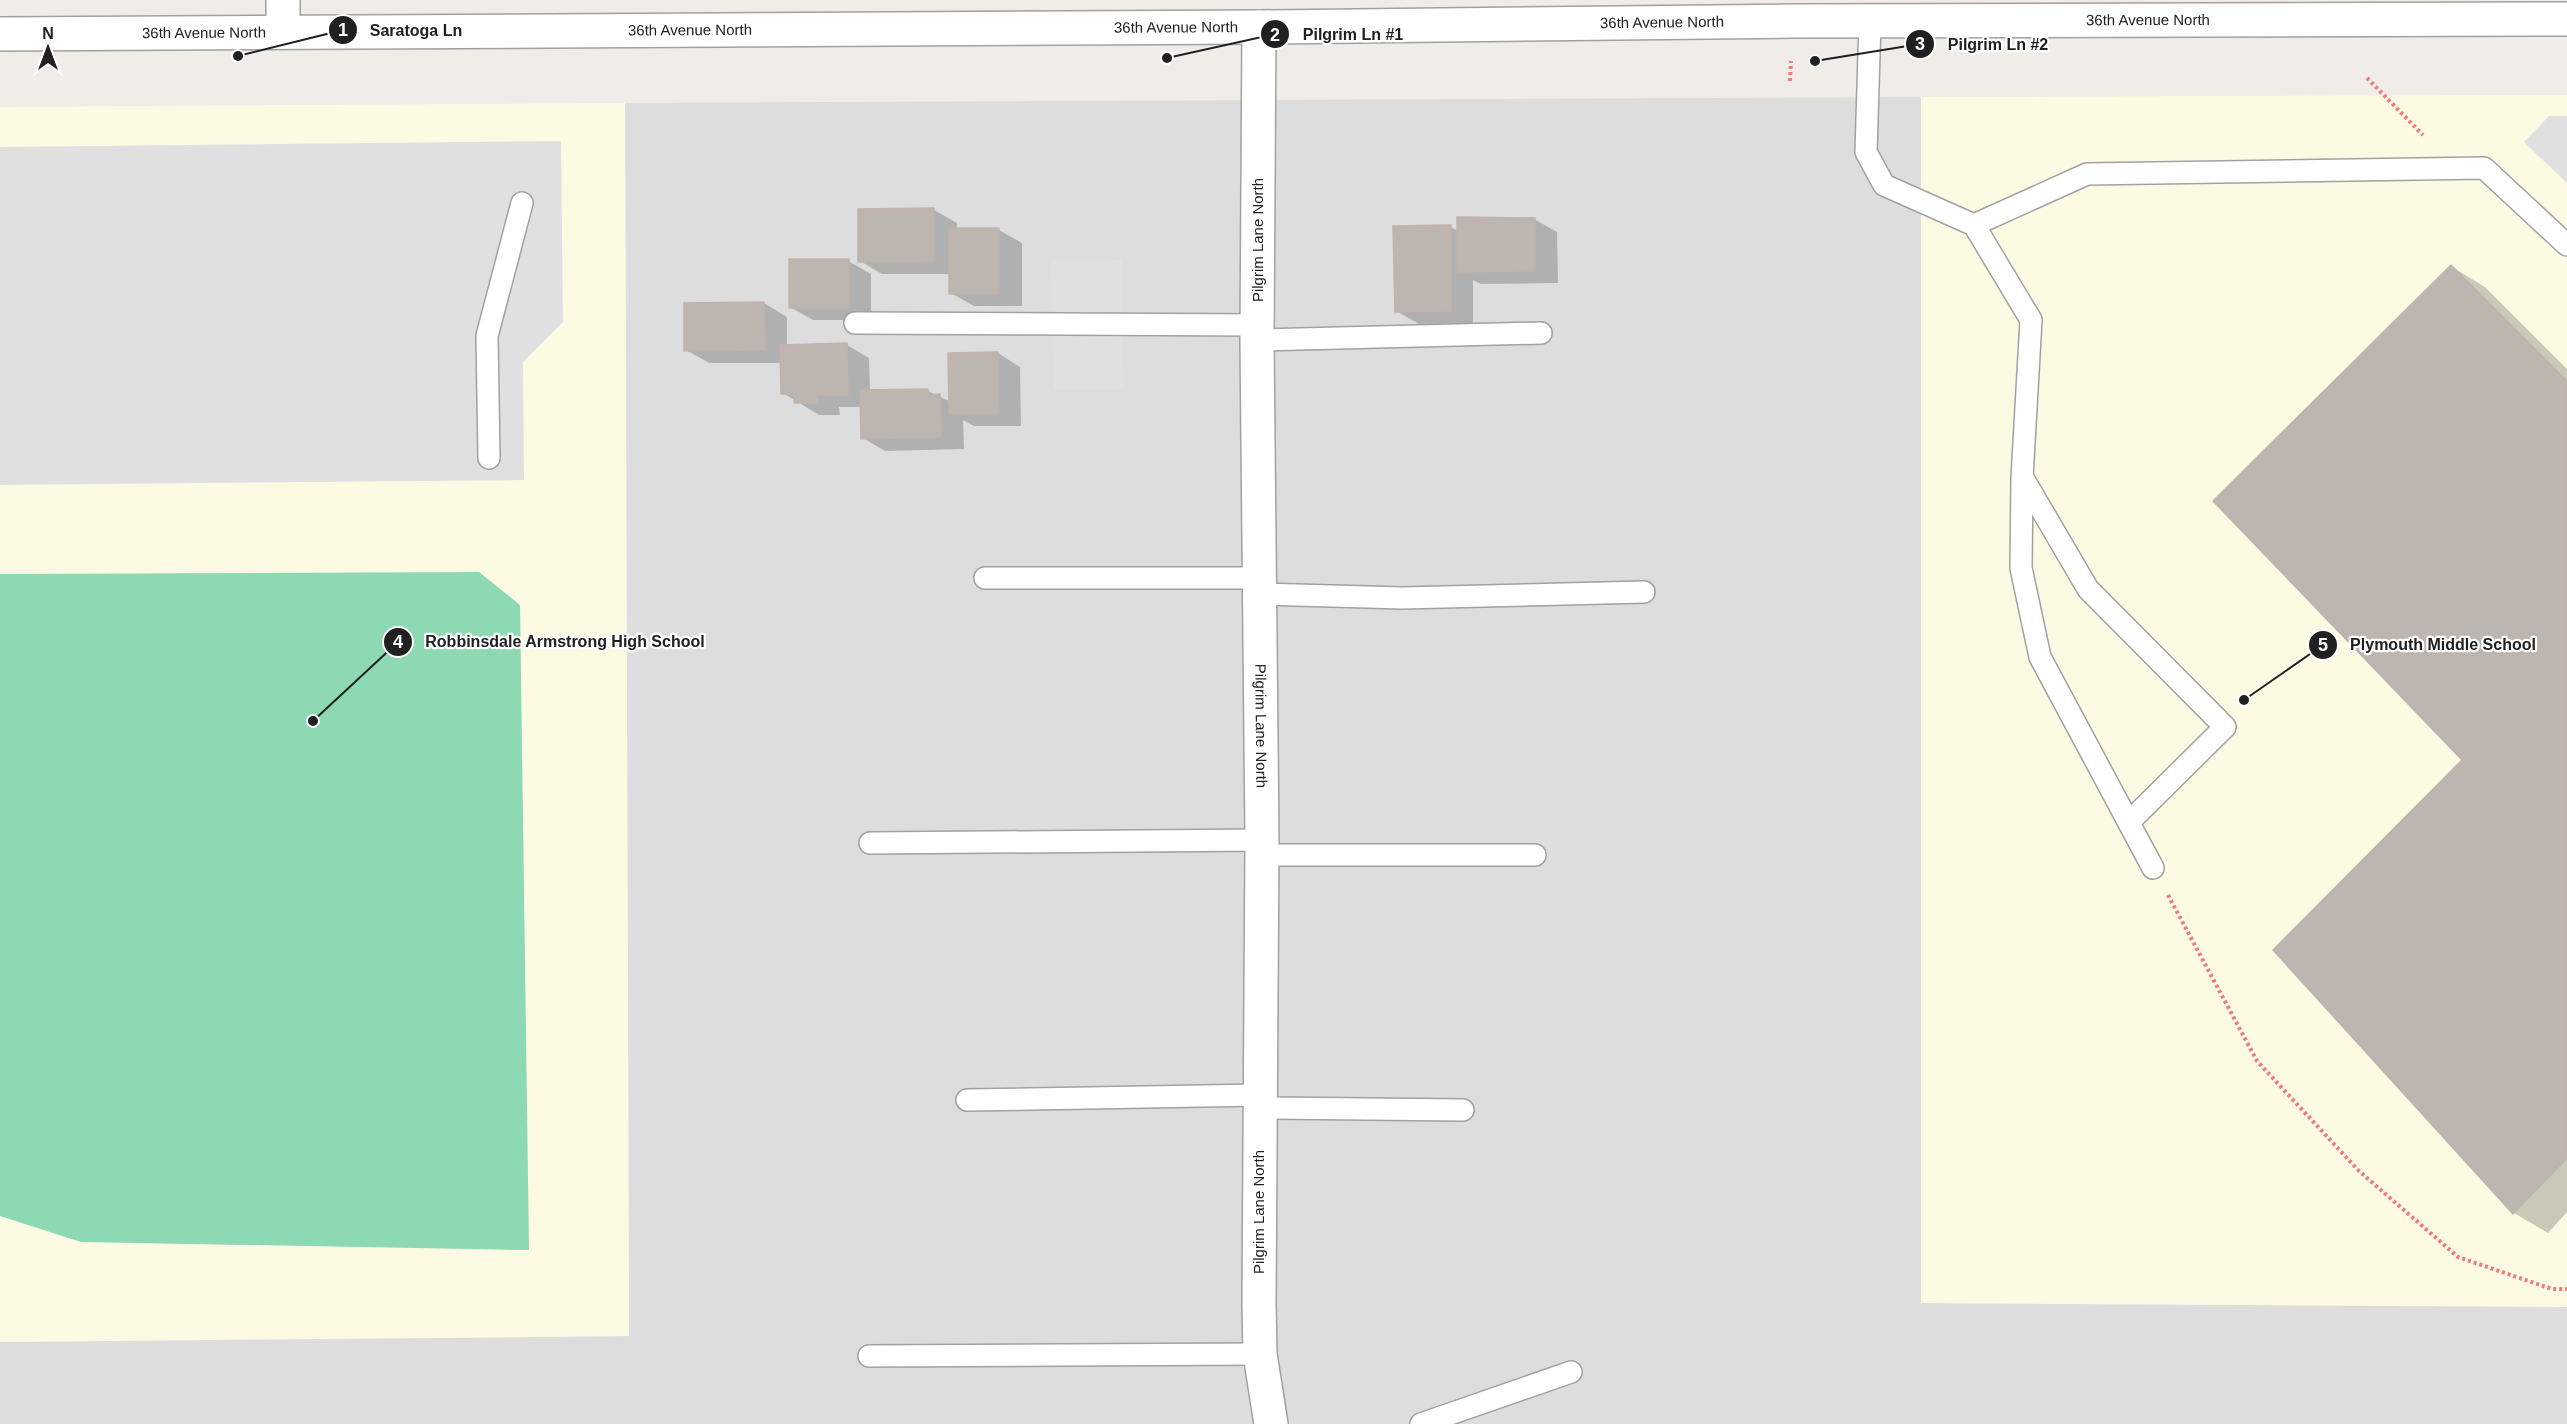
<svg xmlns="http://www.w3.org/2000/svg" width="2567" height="1424" viewBox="0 0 2567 1424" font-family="Arial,sans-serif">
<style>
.residential{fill:#dedddd}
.education{fill:#fdfae4}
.pitch{fill:#8cd9b3}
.parking{fill:#e0e0e0}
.shadow{fill:#0003}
.building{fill:#bdb5b0;stroke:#c1b2ab;stroke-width:1.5}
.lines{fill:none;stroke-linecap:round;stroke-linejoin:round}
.service-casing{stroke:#a1a1a1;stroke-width:24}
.minor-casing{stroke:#a1a1a1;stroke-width:36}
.tertiary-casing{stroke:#a1a1a1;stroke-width:36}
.path{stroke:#f0797a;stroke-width:4;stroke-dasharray:3 3;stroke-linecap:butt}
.service{stroke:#fff;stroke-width:21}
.minor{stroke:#fff;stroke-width:33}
.tertiary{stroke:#fff;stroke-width:33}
.labels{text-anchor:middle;stroke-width:4.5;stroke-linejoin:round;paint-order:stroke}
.street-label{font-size:15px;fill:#202020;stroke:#fff}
.leader{fill:none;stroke:#202020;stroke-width:2}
.callout-dot{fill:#202020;stroke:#fff;stroke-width:2}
.mark-label{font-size:18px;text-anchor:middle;font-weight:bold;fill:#fff}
.callout-label{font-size:16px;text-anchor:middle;font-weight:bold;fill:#202020;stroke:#fff;stroke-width:4.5;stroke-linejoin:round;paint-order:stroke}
</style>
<rect width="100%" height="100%" fill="#f0ece8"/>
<polygon class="residential" points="1921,97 1921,1303 2567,1307 2567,1424 0,1424 0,1342 629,1336 625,103"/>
<g class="education">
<polygon points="2567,95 2567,1307 1921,1303 1921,97"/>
<polygon points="625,103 629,1336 0,1342 0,107"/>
</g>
<polygon class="pitch" points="479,572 520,605 529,1250 81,1242 0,1216 0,574"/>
<g class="parking">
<polygon points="2549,116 2567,116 2567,183 2524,142"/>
<polygon points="561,141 563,322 523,362 524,480 0,485 0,147"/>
<polygon points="1122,260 1124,390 1053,390 1051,261"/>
</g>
<g class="shadow">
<polygon points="934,210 957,223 957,230 999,230 1022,243 1022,306 974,306 951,293 951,274 882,274 860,261"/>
<polygon points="1534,219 1557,232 1558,283 1481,284 1473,280 1473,323 1419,324 1396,311 1451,227 1459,232"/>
<polygon points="848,261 871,274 871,320 813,320 790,307"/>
<polygon points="2452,267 2485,287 2567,369 2567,1212 2548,1233 2514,1213 2275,950 2464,760"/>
<polygon points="764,303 787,317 787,346 847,345 869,358 870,392 928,391 951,402 998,353 1020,367 1021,426 974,426 963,420 964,449 885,451 863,438 862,407 839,407 840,415 819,415 783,393 782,363 709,363 686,350 685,304"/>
</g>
<g class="building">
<polygon points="934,208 935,261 858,262 858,209"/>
<polygon points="1457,217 1535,218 1535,271 1457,272"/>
<polygon points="1451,225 1451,311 1395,312 1393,226"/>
<rect x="949" y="228" width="50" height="66"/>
<rect x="789" y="259" width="60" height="49"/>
<polygon points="2451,265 2567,381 2567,1158 2513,1214 2273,950 2462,760 2213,501"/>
<polygon points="764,302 765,350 684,351 684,303"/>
<polygon points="847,343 848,395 817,395 818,403 794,403 794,394 781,394 780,345"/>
<polygon points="998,352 999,413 949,414 948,353"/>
<polygon points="928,389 928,395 940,394 941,437 861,439 860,390"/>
</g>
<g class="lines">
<g class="service-casing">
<g id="service">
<polyline points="1870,21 1866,152 1884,185 1974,225 2031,320 2022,478 2021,568 2040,657 2153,868"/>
<polyline points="1974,225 2087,174 2484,168 2567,245"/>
<polyline points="855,323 1257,325"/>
<polyline points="1257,340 1541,333"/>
<polyline points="489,458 487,336 522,203"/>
<polyline points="2023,478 2088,589 2225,727 2129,822"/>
<polyline points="985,578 1260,578"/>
<polyline points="1261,594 1402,598 1644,592"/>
<polyline points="870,843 1262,840"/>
<polyline points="1261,855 1535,855"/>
<polyline points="967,1100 1260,1095"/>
<polyline points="1260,1108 1463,1110"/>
<polyline points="869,1356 1260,1354"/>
<polyline points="1421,1424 1571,1372"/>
</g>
</g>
<g class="minor-casing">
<polyline id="minor" points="283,32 283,0"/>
</g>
<g class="tertiary-casing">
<g id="tertiary">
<path id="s1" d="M1259,27L1257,340L1262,840L1259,1303L1260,1354L1271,1424"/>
<path id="s2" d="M0,34L1259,27L1794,21L2567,19"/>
</g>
</g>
<g class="path">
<polyline points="2367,78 2423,135"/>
<polyline points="1790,81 1791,61"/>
<polyline points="2168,895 2257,1061 2359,1171 2458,1257 2552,1289 2567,1289"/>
</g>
<use href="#service" class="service"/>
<use href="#minor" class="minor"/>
<use href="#tertiary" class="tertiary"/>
</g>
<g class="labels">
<g class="street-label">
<text dy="5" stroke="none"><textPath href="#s2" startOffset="2148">36th Avenue North</textPath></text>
<text dy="5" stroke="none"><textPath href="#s2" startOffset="1662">36th Avenue North</textPath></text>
<text dy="5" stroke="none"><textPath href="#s2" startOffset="1176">36th Avenue North</textPath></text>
<text dy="5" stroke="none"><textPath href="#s2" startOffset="690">36th Avenue North</textPath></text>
<text dy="5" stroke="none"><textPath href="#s2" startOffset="204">36th Avenue North</textPath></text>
<text transform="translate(1258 240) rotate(-90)" y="5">Pilgrim Lane North</text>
<text dy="5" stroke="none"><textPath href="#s1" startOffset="699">Pilgrim Lane North</textPath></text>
<text transform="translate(1259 1212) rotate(-90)" y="5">Pilgrim Lane North</text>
</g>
</g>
<path class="leader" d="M238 56L343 30M1167 58L1275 34M1815 61L1920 44M313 721L398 642M2244 700L2323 645"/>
<g class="callout-dot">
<circle cx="238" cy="56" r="6"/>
<circle cx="1167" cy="58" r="6"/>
<circle cx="1815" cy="61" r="6"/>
<circle cx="313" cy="721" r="6"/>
<circle cx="2244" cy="700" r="6"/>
<circle cx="343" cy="30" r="15"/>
<circle cx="1275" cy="34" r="15"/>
<circle cx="1920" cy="44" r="15"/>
<circle cx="398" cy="642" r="15"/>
<circle cx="2323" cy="645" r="15"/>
</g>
<g class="mark-label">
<text x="343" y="36">1</text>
<text x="1275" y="41">2</text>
<text x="1920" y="50">3</text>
<text x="398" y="648">4</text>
<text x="2323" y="651">5</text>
</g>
<g class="callout-label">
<text x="416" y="36">Saratoga Ln</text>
<text x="1353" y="40">Pilgrim Ln #1</text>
<text x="1998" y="50">Pilgrim Ln #2</text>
<text x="565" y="647">Robbinsdale Armstrong High School</text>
<text x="2443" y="650">Plymouth Middle School</text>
</g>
<g transform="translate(48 48)" stroke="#ffffff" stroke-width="4.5" paint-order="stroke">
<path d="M0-4.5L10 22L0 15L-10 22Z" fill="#202020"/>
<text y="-9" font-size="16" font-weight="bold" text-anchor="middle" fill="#202020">N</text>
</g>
</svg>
